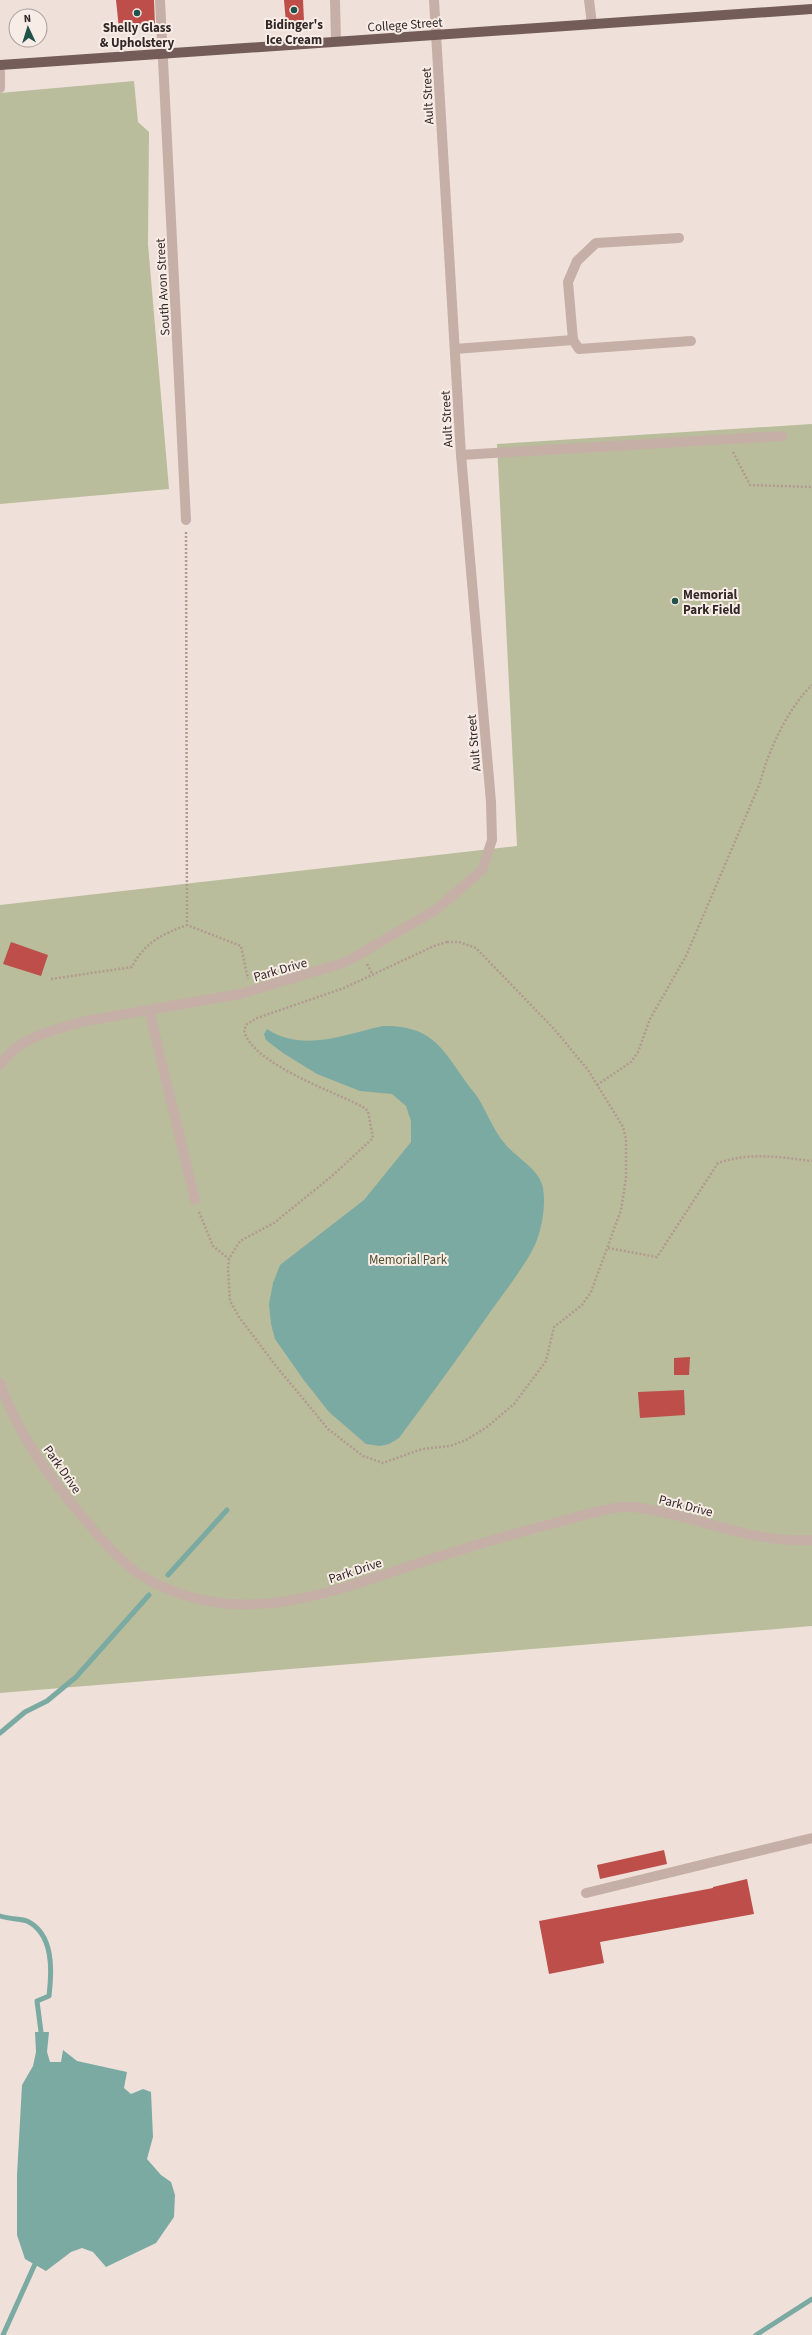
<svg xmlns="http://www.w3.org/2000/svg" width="812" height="2335" viewBox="0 0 812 2335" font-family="'Source Sans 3',sans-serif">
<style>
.green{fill:#b9bd9b}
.water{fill:#7baaa3}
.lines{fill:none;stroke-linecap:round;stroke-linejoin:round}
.stream{stroke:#7baaa3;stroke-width:5}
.building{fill:#bd4e4a}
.path{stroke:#b29991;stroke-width:2.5;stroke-dasharray:2 2;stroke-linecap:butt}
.minor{stroke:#c6afa7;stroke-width:10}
.major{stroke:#745d59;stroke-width:10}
.poi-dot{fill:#1f524b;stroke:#f8ece6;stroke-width:1.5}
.labels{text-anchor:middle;stroke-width:4;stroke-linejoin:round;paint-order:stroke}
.poi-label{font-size:13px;font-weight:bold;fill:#332827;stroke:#f8ece6}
.street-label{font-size:13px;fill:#332827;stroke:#f8ece6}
.park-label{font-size:13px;fill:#4a502c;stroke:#f8ece6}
</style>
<rect width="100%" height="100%" fill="#efe1da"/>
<g class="green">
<polygon points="134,81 138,122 149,132 148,244 169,489 0,504 0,93"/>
<polygon points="812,424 812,1626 0,1693 0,905 517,846 497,444"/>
</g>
<g class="water">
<path d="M383,1026C437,1025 444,1054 473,1091C486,1107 492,1130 506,1145C517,1158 540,1170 543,1188C546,1206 542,1228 535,1245C525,1266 505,1291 491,1311C461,1354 430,1396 399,1438L389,1444L380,1446L366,1444L329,1412L303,1379L275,1339L271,1324L269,1304L273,1283L280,1265L364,1200L411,1142V1121L406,1106L392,1094L360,1091L317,1074L283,1053L266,1040L264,1034L267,1029C303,1053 345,1034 383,1026Z"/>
<polygon points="35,2032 49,2032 47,2052 50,2062 61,2062 63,2050 77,2061 127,2072 124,2088 131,2094 143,2089 151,2092 153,2137 147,2159 161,2175 171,2182 175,2195 174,2217 156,2243 106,2267 93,2252 82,2248 71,2252 46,2271 25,2259 17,2235 17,2175 22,2085 33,2066 36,2052"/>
</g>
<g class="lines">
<g class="stream">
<polyline points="168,1575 227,1510"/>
<polyline points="0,1733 25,1712 47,1701 76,1677 149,1595"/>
<path d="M0,1916C9,1919 21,1919 27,1921C54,1934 52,1971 49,1996L37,2001L41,2032"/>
<polyline points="3,2335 35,2264"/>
<polyline points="756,2335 812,2299"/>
</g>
</g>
<g class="building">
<polygon points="116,0 154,0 155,26 119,29"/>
<polygon points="284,0 303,0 304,21 286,23"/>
<polygon points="11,942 48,955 41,976 3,964"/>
<polygon points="690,1357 689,1375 674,1375 674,1358"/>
<polygon points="684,1390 685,1415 640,1418 638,1392"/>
<polygon points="664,1850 667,1864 600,1879 597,1865"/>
<polygon points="747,1879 754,1914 600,1942 604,1963 549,1974 539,1921 713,1888 713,1887"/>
</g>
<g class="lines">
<g class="path">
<polyline points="733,452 750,485 812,487"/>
<polyline points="186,532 187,925"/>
<path d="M447,942H459L476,948L555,1030L588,1070L623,1127L626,1139V1178L621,1210L591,1292L582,1305L554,1327L546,1361L514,1404L487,1427L466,1440L450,1446L422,1449L383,1463L363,1456L328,1429L276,1366L239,1317L230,1301L228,1269L229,1259L240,1241L274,1223L332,1176L373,1138L368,1111L363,1107C335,1092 250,1063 244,1030L247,1024L257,1018L344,988L434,946Z"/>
<polyline points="367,964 373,975"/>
<path d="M51,979L132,967C144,943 162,934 187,925L241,946L248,979"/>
<path d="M597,1085L631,1062L638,1052L650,1019L686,956L760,783C768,751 788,708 812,685"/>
<polyline points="199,1212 213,1246 229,1259"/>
<path d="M608,1248L657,1257L718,1163C750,1152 780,1157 812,1161"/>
</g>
<g class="minor">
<polyline points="160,0 186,520"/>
<polyline points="335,0 336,41"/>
<polyline points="589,0 592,24"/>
<polyline points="0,72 0,88"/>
<polyline points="679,238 596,243 577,261 568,282 573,340 579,349 691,341"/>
<polyline points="455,349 573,340"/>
<polyline points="461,455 782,436"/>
<polyline points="149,1010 195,1200"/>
<path d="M0,1065C18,1037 55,1030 85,1021L240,994L346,962L437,909L482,870L492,840L491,802L461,455L434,0"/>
<path d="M0,1383C18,1435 51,1480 87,1522C101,1539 124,1566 144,1577C238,1633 334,1591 428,1560C472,1546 515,1533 559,1522C580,1516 602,1509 623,1507C642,1506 660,1512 679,1516C722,1527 767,1543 812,1540"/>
<polyline points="586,1893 812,1838"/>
</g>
<polyline class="major" points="0,65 812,9"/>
</g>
<g class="poi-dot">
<circle cx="294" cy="10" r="4"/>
<circle cx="137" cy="13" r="4"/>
<circle cx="675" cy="601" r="4"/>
</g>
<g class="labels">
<g class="poi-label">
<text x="294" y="29">Bidinger's<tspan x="294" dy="15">Ice Cream</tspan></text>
<text x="137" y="32">Shelly Glass<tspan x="137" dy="15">&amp; Upholstery</tspan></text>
<text x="683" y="599" text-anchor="start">Memorial<tspan x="683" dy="15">Park Field</tspan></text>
</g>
<g class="street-label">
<text transform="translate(405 24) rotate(-4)" y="5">College Street</text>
<text transform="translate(427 96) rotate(-93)" y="5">Ault Street</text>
<text transform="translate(162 287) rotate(-93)" y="5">South Avon Street</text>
<text transform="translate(446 419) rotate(-93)" y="5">Ault Street</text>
<text transform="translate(473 743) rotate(-95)" y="5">Ault Street</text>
<text transform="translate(280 969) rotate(-16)" y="5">Park Drive</text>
<text transform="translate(63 1469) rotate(55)" y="5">Park Drive</text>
<text transform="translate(686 1505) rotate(14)" y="5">Park Drive</text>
<text transform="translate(355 1570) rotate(-18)" y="5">Park Drive</text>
</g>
<g class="park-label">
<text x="408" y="1264">Memorial Park</text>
</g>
</g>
<g transform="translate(28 28) rotate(356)"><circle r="19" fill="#f8ece6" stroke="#a99e9a"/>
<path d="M0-3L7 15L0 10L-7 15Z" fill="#1f524b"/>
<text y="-6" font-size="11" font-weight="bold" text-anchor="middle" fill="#332827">N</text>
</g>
</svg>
